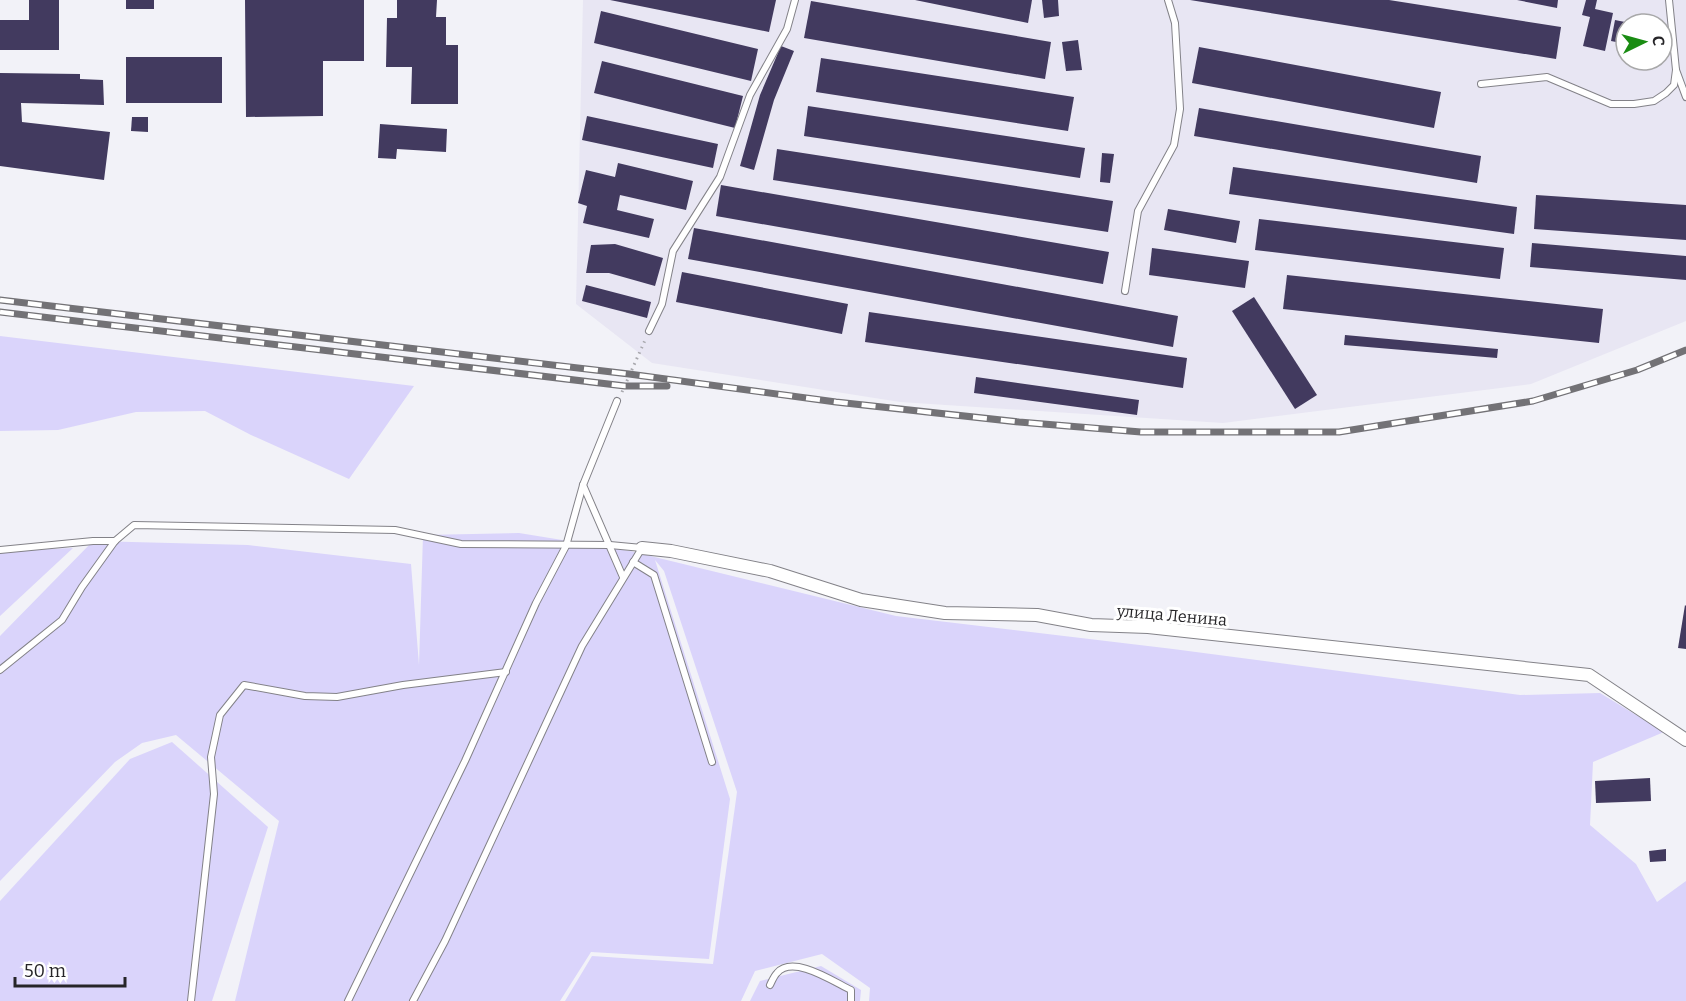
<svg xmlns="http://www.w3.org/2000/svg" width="1686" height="1001" viewBox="0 0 1686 1001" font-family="Bitter,serif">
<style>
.built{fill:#e8e6f3;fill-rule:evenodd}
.green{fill:#dad4fb}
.building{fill:#423a5f}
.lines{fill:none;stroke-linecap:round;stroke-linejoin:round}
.lane-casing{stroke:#838288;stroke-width:8}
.street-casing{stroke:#838288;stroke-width:14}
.path{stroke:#a8a8ad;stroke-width:3;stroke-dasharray:1.5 4.5;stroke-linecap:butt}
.lane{stroke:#fff;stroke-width:6}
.street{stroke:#fff;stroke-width:12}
.rail-casing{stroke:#737276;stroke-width:7}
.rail{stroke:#fff;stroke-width:4.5;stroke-dasharray:14;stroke-linecap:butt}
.labels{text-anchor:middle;stroke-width:6;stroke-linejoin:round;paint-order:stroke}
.street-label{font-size:16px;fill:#262528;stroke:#fff}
</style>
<rect width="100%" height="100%" fill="#f2f2f8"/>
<path class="built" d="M583,0H1686V321L1531,384L1223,423L900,402L652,363L576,304ZM1626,24H1662V60H1626Z"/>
<g class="green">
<polygon points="0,336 414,386 349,479 251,435 205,411 136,412 58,430 0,431"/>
<polygon points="519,533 630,551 896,616 1173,649 1520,695 1600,693 1664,732 1593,762 1590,825 1636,864 1657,902 1686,881 1686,1001 869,1001 870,988 822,954 755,971 741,1001 565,1001 592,956 713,964 737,792 664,571 655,560 730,799 709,959 591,952 560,1001 235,1001 279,821 176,735 142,743 115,762 0,881 0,636 93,541 248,545 411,564 419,665 423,535"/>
<polygon points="73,548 0,616 0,551"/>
<polygon points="172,742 268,827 212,1001 0,1001 0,901 130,759"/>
<polygon points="821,966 861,990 860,1001 750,1001 760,981"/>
</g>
<g class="building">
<polygon points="29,0 59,0 59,50 0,50 0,20 29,20"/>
<rect x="126" y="0" width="28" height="9"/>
<polygon points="245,0 364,0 364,61 323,61 323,116 246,117"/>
<polygon points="397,0 437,0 436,17 446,17 446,45 458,45 458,104 411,104 412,67 386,67 387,18 397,18"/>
<polygon points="610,0 776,0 769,32"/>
<polygon points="915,0 1032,0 1028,23"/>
<polygon points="1042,0 1058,0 1059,16 1044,18"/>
<polygon points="1190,0 1389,0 1561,27 1556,59"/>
<polygon points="1517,0 1558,0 1557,8"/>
<polygon points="1586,0 1597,0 1595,9 1613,13 1605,51 1583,46 1590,17 1582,15"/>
<polygon points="811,1 1051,42 1045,79 804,38"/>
<polygon points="601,11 758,49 751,81 594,43"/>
<polygon points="1615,20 1630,23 1626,24 1626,44 1611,41"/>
<polygon points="1078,40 1082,70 1066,71 1062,42"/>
<polygon points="781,46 794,51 774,100 754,170 740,166 760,95"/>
<polygon points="1199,47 1441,92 1434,128 1192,83"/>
<rect x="126" y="57" width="96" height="46"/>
<polygon points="821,58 1074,97 1068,131 816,92"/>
<polygon points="602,61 743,96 735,128 594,93"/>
<polygon points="0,73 80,74 80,79 103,80 104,105 21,103 22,122 110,132 104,180 0,166"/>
<polygon points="808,106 1085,148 1080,178 804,136"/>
<polygon points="1199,108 1481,156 1477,183 1194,136"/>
<polygon points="587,116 718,144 713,168 582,140"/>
<polygon points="132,117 148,117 148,132 131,131"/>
<polygon points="380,124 447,129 446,152 397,149 396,159 378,158"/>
<polygon points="777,149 1113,201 1108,232 773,180"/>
<polygon points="1102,153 1114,154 1110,183 1100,182"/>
<polygon points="618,163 693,181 686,210 620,195 617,210 654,219 649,238 583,223 587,206 578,203 586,170 615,177"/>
<polygon points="1233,167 1517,207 1514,234 1229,194"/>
<polygon points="721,185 1109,252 1103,284 716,216"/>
<polygon points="1536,195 1686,205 1686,240 1534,229"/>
<polygon points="1168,209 1240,221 1236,243 1164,230"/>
<polygon points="1259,219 1504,248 1500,279 1255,250"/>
<polygon points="694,228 1178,316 1173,347 688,259"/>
<polygon points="1532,243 1686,256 1686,280 1530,267"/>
<polygon points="615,244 663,258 655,286 609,273 586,273 591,245"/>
<polygon points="1152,248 1249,261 1245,288 1149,275"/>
<polygon points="682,272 848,304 842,334 676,302"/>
<polygon points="1287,275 1603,309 1599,343 1283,309"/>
<polygon points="586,285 651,302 647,318 582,301"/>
<polygon points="1254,297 1317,395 1295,409 1232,311"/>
<polygon points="869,312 1187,358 1183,388 865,342"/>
<polygon points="1345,335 1498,349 1497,358 1344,345"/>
<polygon points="976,377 1139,400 1137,415 974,393"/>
<polygon points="1685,605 1686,606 1686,649 1678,648"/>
<polygon points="1650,778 1651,801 1596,803 1595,781"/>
<polygon points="1666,849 1666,861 1650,862 1649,851"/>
</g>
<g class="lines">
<g class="lane-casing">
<g id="lane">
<polyline points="1669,0 1676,70 1686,97"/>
<polyline points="1481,84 1547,77 1611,104 1634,104 1654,101 1666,93 1674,85 1676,70"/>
<polyline points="1125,291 1138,211 1174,145 1180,109 1175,23 1168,0"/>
<polyline points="649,331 662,304 673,251 720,177 750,95 787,29 795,0"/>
<polyline points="583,485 623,577"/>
<polyline points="0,550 93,541 115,541"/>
<polyline points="633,562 654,575 712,762"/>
<polyline points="0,670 62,620 82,587 115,541 134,525 395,530 461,544 610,545 642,548 582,646 445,941 413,1001"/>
<path d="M770,985C772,981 774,976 777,973C793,954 834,982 851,990V1001"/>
<polyline points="191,1001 214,794 211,757 220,715 244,685 305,696 337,697 403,685 506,672"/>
<polyline points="348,1001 465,761 536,603 566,546 583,485 617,401"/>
</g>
</g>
<g class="street-casing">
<polyline id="street" points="642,548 671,551 770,571 861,600 945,613 1037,615 1091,625 1148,627 1589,675 1686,740"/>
</g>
<polyline class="path" points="622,392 646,338"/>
<use href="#lane" class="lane"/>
<use href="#street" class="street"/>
<g class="rail-casing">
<g id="rail">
<polyline points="0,300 629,374 836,402 1019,422 1141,432 1339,432 1533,401 1637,370 1686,350"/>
<polyline points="0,312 625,386 667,386"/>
</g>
</g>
<use href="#rail" class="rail"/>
</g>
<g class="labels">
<g class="street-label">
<text transform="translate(1172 615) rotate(5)" y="6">улица Ленина</text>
</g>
</g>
<g transform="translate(1644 42) rotate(85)"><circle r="28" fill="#ffffff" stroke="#a8a8a9" stroke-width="1.5"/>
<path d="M0-4.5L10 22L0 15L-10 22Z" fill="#1a8c13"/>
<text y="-9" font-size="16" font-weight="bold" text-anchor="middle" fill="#262528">С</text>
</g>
<path d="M15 977v9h110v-9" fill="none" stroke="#262528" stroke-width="3"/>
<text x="24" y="977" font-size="18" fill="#262528" stroke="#ffffff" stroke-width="4.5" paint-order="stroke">50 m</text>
</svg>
